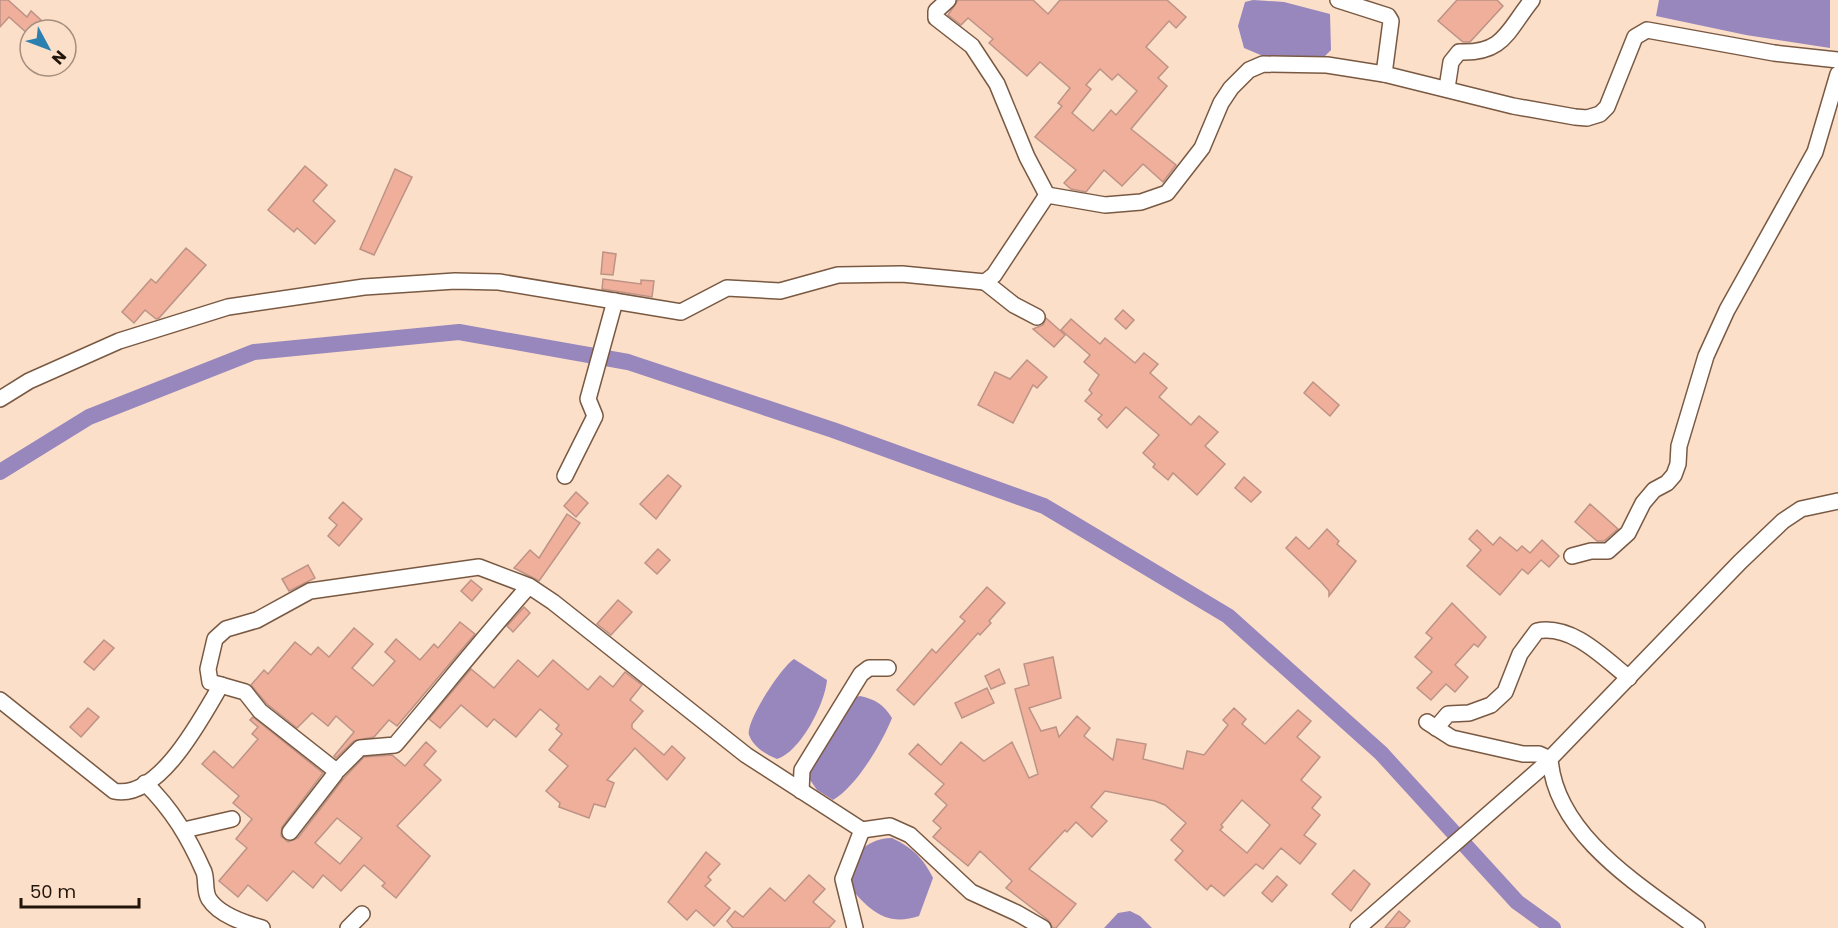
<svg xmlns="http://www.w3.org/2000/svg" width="1838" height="928" viewBox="0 0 1838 928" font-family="Poppins,sans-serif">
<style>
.water{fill:#9787bd}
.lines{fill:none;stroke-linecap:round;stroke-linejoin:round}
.canal{stroke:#9787bd;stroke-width:16}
.building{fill:#efaf9b;stroke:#bd9386;stroke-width:1.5;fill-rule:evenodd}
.minor-casing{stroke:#795942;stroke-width:18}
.minor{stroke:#fff;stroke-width:15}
</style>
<rect width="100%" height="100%" fill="#fcdfc9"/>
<g class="water">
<polygon points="1253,0 1284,2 1330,14 1331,50 1321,60 1263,56 1244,48 1238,26 1245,2"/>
<polygon points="1659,0 1830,0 1830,48 1746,35 1656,16"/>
<path d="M794,659L827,680C825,704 800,752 777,759C766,754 754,748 749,735C745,722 782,666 794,659Z"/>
<path d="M860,696C875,699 884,705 892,718C882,743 856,787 833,800L817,790L806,774L853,698Z"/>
<path d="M892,838C913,848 923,858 933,878L919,916C884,928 866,907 845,881C854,856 863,839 892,838Z"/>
<polygon points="1130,911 1140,916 1152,928 1104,928 1118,913"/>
</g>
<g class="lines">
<polyline class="canal" points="0,472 89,417 254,352 459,332 628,362 833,430 1044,506 1228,616 1381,753 1517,902 1553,928"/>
</g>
<g class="building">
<polygon points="0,0 8,0 27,17 31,11 41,20 28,34 9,17 0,27"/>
<path d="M958,0H1033L1048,14L1060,0H1167L1186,17L1176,28L1169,21L1146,47L1168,67L1158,78L1167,86L1131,129L1176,165L1163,182L1143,164L1122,186L1104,170L1086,192L1071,189L1064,183L1076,170L1035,137L1062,106L1058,103L1070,88L1040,62L1027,76L989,43L993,39L968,18L961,25L948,15ZM1100,69L1112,80L1118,74L1137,91L1116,115L1111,110L1093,131L1072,113L1091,89L1086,85Z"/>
<polygon points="1457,0 1497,0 1503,6 1470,42 1463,42 1438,21"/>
<polygon points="305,166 327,185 313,201 335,221 315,244 297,228 294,232 268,210"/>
<polygon points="395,169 412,177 374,255 360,249"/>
<polygon points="186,248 206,265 159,318 156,319 145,310 134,323 122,312 151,279 156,283"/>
<polygon points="603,252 616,254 613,275 601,274"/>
<polygon points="603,279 641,284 641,280 654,281 652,297 602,289"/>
<polygon points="1123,310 1134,320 1126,329 1115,319"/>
<polygon points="1046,318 1065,335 1054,347 1033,329 1043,325"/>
<polygon points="1071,319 1100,344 1105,338 1135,363 1144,353 1158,364 1150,373 1167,388 1159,397 1191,425 1199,416 1218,432 1205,446 1225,464 1197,495 1173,473 1168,480 1153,467 1155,464 1143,453 1159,435 1126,407 1107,428 1098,419 1102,415 1085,401 1092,393 1089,390 1099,375 1084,362 1090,355 1061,330"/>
<polygon points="1027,360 1047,377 1037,388 1033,385 1013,423 978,405 995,372 1010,379"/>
<polygon points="1313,382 1339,405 1330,416 1304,393"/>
<polygon points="668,475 681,486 656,519 640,504"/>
<polygon points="1244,477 1261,492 1251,502 1235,488"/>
<polygon points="576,492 588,503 576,517 564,506"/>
<polygon points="343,502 362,519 339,546 328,536 337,525 329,518"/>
<polygon points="1590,504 1618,529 1604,541 1597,541 1575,522"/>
<polygon points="567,514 580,523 539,581 514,568 530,550 539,558"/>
<polygon points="1327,529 1339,541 1337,544 1356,561 1329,596 1329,591 1321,582 1286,548 1296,537 1309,549"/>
<polygon points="1477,530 1493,545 1500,537 1517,551 1522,546 1530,553 1542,540 1559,556 1549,567 1541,560 1528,574 1522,569 1500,595 1467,566 1481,550 1469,539"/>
<polygon points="658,549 670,560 657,574 645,563"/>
<polygon points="308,565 315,578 289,591 282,579"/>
<polygon points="471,580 482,589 472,601 461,591"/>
<polygon points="987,587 1005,603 989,621 991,623 980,635 978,633 914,705 897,690 932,649 936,653 965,621 960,617"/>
<polygon points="618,600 632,612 611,635 597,624"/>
<polygon points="1452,603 1486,637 1478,647 1474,644 1455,665 1468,677 1455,692 1446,684 1431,700 1417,688 1432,672 1415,657 1432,638 1426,633"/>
<polygon points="524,607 530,613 513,632 507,626"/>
<polygon points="460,622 475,634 397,726 389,720 374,737 354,741 336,758 334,756 354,732 336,716 328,726 312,713 297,728 267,704 251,685 264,670 268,674 295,642 311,655 318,647 329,657 354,628 373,644 352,668 373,686 395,661 385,652 396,639 420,660 434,644 438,648"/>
<polygon points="104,640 114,648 94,670 84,662"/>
<path d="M1053,657L1061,698L1029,708L1041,731L1056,727L1059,737L1077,716L1090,728L1084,736L1113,760L1117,739L1146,744L1143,759L1183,769L1187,751L1204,755L1228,725L1223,720L1234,708L1246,719L1242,724L1265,744L1298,710L1311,721L1297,737L1320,757L1301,780L1321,797L1312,808L1320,815L1304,835L1316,844L1300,864L1281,848L1263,869L1256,864L1224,896L1211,885L1207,890L1175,860L1183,851L1171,840L1186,823L1165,805L1155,801L1105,791L1091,807L1107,821L1092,837L1076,822L1067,832L1065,830L1029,869L1076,904L1056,928H1053L1048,920L1006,888L1012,881L980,851L968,866L933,837L941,828L933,821L947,805L935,794L944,784L909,754L918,744L941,765L961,742L984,761L1012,742L1029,778L1038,774L1015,689L1029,685L1024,664ZM1242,800L1270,825L1247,853L1220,830L1223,827L1221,825Z"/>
<polygon points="518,660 538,677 553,660 588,690 600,676 613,687 625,672 642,685 630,700 643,711 632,724 632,728 664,755 672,746 685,758 667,780 635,748 607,780 614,783 605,807 594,804 589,818 559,807 560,803 546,791 568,766 549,750 562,734 556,729 559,725 540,709 516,737 494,719 487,727 461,705 440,728 429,719 471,669 494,688"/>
<polygon points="999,669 1005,683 991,689 985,676"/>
<polygon points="987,688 994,703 962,718 955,703"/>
<polygon points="88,708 99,717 81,737 70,727"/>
<path d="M253,717L323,773L282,827L281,836L288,842L298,838L344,778L364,757L392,755L405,766L426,742L436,751L424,765L441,780L397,826L430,856L396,898L382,886L385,883L364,865L341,891L323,875L313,888L293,871L267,901L248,885L238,897L219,881L247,848L236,839L252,819L233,803L239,796L202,764L214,751L233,768L258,739L252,734L258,727L250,720ZM337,818L362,838L340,864L315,843Z"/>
<polygon points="706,852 720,864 708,877 711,880 705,886 730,908 714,926 696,910 687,920 668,902"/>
<polygon points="1354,870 1370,884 1351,911 1332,894"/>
<polygon points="809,875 825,889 813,902 835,921 829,928 733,928 727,921 735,911 743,917 770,888 785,901"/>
<polygon points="1277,876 1287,885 1272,902 1262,893"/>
<polygon points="1399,911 1410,921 1404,928 1385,928"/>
</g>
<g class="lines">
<g class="minor-casing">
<g id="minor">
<polyline points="948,0 936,11 936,18 972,46 997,84 1027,157 1047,195"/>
<polyline points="1338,0 1388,16 1391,21 1384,74"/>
<path d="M1447,88L1451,62L1459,52C1504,54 1507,31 1532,0"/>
<polyline points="985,282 1014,305 1037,317"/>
<polyline points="0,399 29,381 119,341 228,307 364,287 455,281 499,282 681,312 727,288 780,291 838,275 902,274 985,282 994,275 1047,195 1105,205 1141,202 1167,193 1202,148 1221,103 1231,88 1249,70 1263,64 1327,65 1384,74 1513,106 1575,117 1587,118 1600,114 1607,107 1635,37 1647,30 1774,53 1838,60"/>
<polyline points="565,476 595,416 588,399 615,301"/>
<polyline points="1572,556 1591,551 1608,551 1628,533 1643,503 1654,490 1667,483 1674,475 1678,464 1679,446 1706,356 1727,310 1815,152 1838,74"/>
<path d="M529,586C483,638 440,692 395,745L360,748L338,770H335L260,711L245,692L210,682L208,669L215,639L226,629L257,620L310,591L479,567L529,586L553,602L746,755L862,830L890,826L910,835L971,892L1017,913L1043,928"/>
<path d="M0,700L114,791C159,801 202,717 221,685"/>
<path d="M1427,722L1452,738L1523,754H1539L1550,759C1556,836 1641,886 1697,928"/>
<path d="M1436,728L1448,714L1469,713L1491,705L1505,692L1520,654L1537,631C1572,624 1604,658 1629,678"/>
<path d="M145,783C172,809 189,838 204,872C207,881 204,891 209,899C219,915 244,923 262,928"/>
<polyline points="801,791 802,770 861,674 869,668 888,668"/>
<polyline points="184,830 232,819"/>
<polyline points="290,832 335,774 335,770"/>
<polyline points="348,928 362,914"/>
<polyline points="855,928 843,879 862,830"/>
<polyline points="1358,928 1541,768 1740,562 1783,521 1801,509 1838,501"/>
</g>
</g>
<use href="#minor" class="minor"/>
</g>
<g transform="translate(48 48) rotate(131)"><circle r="28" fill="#fcdfc9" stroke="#a48e7d" stroke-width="1.5"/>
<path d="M0-4.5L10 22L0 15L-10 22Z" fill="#2b80af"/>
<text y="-9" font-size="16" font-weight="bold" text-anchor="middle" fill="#21150b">N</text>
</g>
<path d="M21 898v9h118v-9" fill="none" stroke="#21150b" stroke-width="3"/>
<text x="30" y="898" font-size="18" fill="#21150b" stroke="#fcdfc9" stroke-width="4.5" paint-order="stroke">50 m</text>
</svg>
